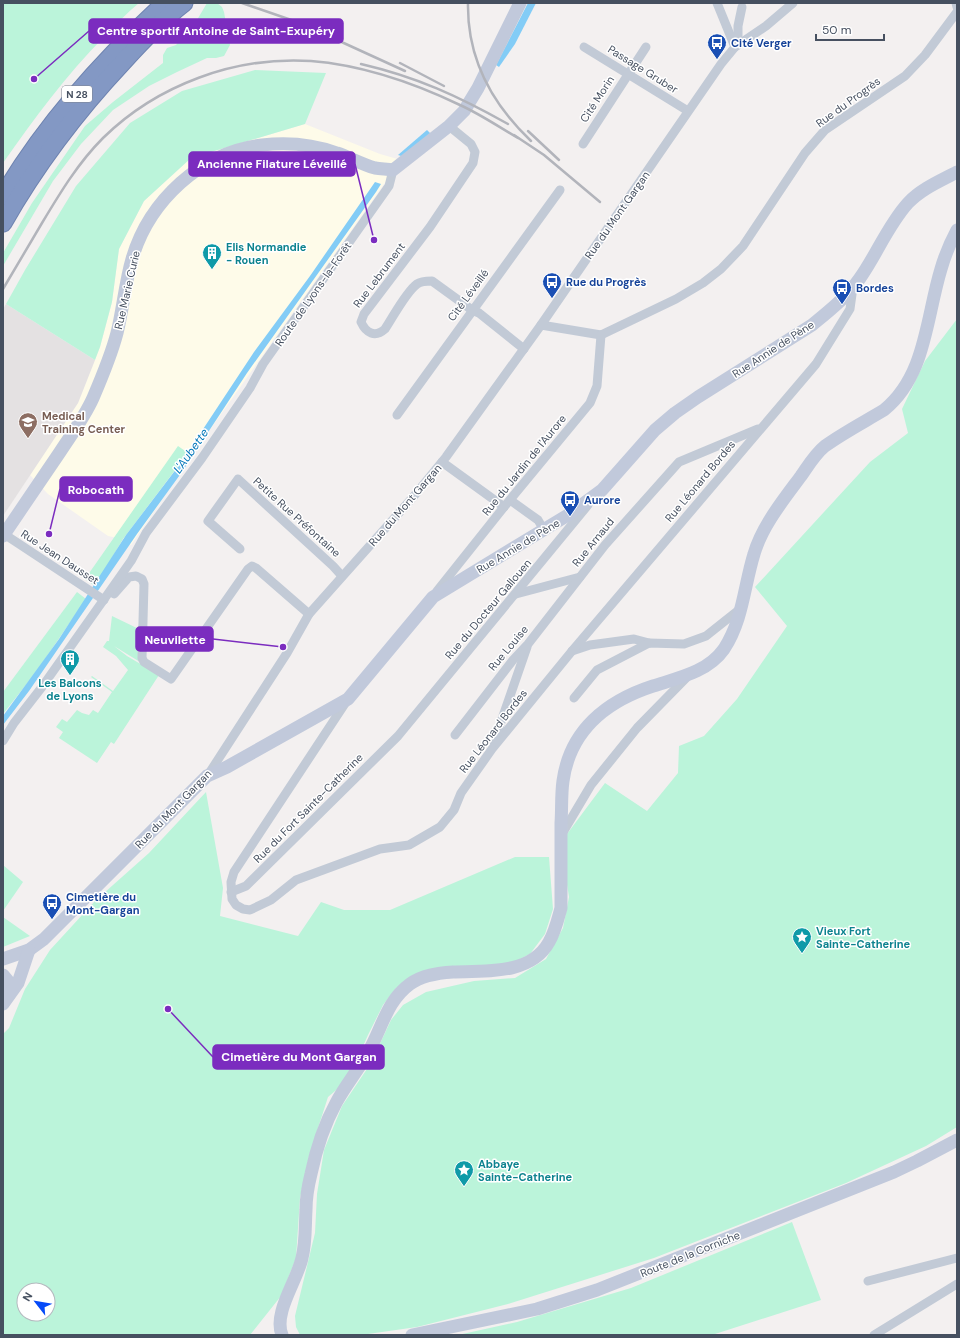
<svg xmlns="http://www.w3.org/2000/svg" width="960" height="1338" viewBox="0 0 960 1338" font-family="'DM Sans',sans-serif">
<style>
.commercial{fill:#fefbe9}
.education{fill:#e4e1e2}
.green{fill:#bbf4da;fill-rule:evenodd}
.water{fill:#83ccf6}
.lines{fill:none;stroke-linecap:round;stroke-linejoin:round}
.highway-casing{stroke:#6e83b0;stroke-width:19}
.street{stroke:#c2cad6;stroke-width:9}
.secondary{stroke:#c1c9db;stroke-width:13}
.highway{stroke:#8398c4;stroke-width:17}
.rail{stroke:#b2b4bb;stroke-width:2.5}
.labels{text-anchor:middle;stroke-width:3;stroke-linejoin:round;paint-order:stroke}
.shield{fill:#fff;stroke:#7e8490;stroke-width:1}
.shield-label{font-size:10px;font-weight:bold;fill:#465060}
.transit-label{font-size:11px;font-weight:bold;fill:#164399;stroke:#fff;text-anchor:start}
.street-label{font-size:11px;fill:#465060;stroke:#fff}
.culture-label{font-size:11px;font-weight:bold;fill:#0d838f;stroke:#fff;text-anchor:start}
.education-label{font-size:11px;font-weight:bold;fill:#785e54;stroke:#fff;text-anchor:start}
.water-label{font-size:12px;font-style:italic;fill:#0076b9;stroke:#fff}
.leader{fill:none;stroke:#7b2cbf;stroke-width:1.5}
.callout-dot{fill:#7b2cbf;stroke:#fff;stroke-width:1.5}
.callout{fill:#7b2cbf;stroke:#7b2cbf;stroke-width:1.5}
.callout-label{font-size:12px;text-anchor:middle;font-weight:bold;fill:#fff}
</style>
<rect width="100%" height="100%" fill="#f3f0f0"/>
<polygon class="commercial" points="305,124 380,154 401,160 209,431 131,545 123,539 108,536 48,494 30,475 78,403 100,347 112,302 119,249 144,201 191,158"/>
<polygon class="education" points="6,304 95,360 78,403 3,516 3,309"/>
<g class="green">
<path d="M3,3H139C127,13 115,25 104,37C66,75 34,119 3,163Z"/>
<polygon points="207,3 217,3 222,7 224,12 230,45 224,56 216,58 207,58 177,72 149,86 113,110 81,144 53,181 3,266 3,253 32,203 85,126 113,102 163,63 163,55 167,48 176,45 197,20"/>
<polygon points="255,70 326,73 305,124 191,158 144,201 119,249 112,302 100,347 95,360 6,304 25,270 76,186 130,123 182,91"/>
<polygon points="957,319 957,1127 926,1146 846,1183 654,1258 508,1304 417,1327 361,1335 300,1335 296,1327 295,1316 315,1233 317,1194 324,1150 342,1106 371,1063 391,1020 403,1005 426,992 474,981 515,978 546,959 563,928 569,897 565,872 567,834 605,783 647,811 678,773 679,746 704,736 737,699 787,626 755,587 870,462 908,433 902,409 925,361"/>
<polygon points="178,446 188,453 123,539 95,586 85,579"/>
<polygon points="77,592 86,599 36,672 3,714 3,692"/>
<polygon points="112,616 141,630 140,662 114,646 127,656 159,675 114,744 111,742 97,763 59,738 63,732 56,727 62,719 67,722 77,710 82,713 89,715 93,710 98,713 112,692 91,677 92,676 113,691 128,670 116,656 103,647 107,641 109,641"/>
<path d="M206,792L223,888L220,916L298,936L321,902L344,910H390L515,857H549L553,909L545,934L530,954L510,964L409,981L396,988L383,1005L368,1035L356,1062L341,1086L328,1097L309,1156L300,1198L296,1258L281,1296L250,1335H3V1034L9,1028L25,989L50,950L95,901L149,853ZM24,1290H48V1314H24Z"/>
<polygon points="3,865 23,882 3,911"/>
<polygon points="3,917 30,936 3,947"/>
<polygon points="792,1222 821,1300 715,1334 715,1335 458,1335 517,1322 631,1288"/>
</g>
<g class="water">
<polygon points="528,3 536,3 515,44 499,67 496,65"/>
<polygon points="427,130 432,135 404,157 398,155"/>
<polygon points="375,182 381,184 376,192 247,373 182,472 137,534 29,691 3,725 3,716 59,639 126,535 180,464 254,352 310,276"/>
</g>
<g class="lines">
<g class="highway-casing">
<g id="highway">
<path d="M3,196C46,123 103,60 165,3"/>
<path d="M3,223C36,165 77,111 123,62C142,41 162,20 184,3"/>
</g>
</g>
<g class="street">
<polyline points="717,3 735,47"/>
<polyline points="956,3 957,7"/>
<polyline points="738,45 738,26 742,7"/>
<polyline points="584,47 688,111"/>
<path d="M449,126L471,144L475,152L473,163L430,227L364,314L361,322C366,333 375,338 385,329C393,317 406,292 417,284C421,281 427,281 432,281L472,310L479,313L524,349"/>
<polyline points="583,144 646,47"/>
<polyline points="541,325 601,335 676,299 703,283 721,269 743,246 805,153 825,130 905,76 925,55 957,12"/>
<polyline points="397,415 560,190"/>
<polyline points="442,462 504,507"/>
<polyline points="510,500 538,520 544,530"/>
<polyline points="4,534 104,600"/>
<polyline points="240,549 208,521 238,479 333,566 342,576"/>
<polyline points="437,591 504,507 590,403 597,386 601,335"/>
<polyline points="114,594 129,577 136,576 142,579 144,584 142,658 144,662 171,679 248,569 252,566 256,568 309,614"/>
<polyline points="516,594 580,577"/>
<polyline points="572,651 590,645 634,639 649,643"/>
<polyline points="574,698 597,670 649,643 684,644 706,636 740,609"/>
<polyline points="346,702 234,872 231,882 232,899 236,905 243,909 250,910 271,900 296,880 380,849 409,845 440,827 454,810 461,793 492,749 572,651 816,364 850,309 853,287"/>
<polyline points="455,735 513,660 528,644 605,545 679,462 758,429"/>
<polyline points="3,741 14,723 42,687 112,588 131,561 146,533 202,458 250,388 263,364 389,186 393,170"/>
<polyline points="494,742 527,647"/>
<polyline points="208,775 287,653 309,614 414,496 446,457 541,325 721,64 735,47 766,26 793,3"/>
<polyline points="562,834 591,785 637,728 687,677"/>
<polyline points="231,892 246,886 398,736 588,505"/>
<polyline points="868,1281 957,1258"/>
<polyline points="874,1335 957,1284"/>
</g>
<g class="secondary">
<path d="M3,536C22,508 41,480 60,452C71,435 84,418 93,398C102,377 111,356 117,333C123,309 125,283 132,259C149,201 201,152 262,145C287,142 312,144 337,153C349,157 361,164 375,168C381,169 387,169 393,170L449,126L464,111L478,88L520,3"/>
<path d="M3,959L29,950L44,939L207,776L227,767L348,699L433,597L568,515L602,490L655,430L675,413L698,397L812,325C829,311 847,297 860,278C877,254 888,225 908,203C921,189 940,181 957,172"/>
<polyline points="3,975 8,981 9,995"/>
<polyline points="3,1004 18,983 29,950"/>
<path d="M282,1335C273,1313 297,1281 302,1258C306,1242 305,1226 306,1210C306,1198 308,1186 311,1174C316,1150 324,1125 336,1103C346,1084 361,1067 371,1047C383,1024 388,1000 410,984C422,975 438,973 453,972C485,971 531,975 549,942C555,932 558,919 561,908C561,880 561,852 561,823C562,810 561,795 563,781C570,730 607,701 653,686C678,678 708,672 724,649C743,620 744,586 754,554C762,526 784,499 801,476C808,466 815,454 825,446C843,433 864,422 884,410C926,376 926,318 941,269C945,255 950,243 957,230"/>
<polyline points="412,1335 537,1309 597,1290 894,1172 917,1161 957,1140"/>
</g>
<use href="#highway" class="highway"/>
<g class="rail">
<polyline points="242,3 300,23 405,71"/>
<path d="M468,3C467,58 492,104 531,141"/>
<polyline points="400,63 444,86"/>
<path d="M361,64C417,77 458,96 508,124"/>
<polyline points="528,131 559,160"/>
<polyline points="514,135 544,155 600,202"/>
<path d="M3,289C16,267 29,245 42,223C60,193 78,163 103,138C157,85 235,56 311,61C362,65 414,83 460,105C480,114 499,127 518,138"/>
</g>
</g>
<defs>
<g id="bus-pin" transform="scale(1)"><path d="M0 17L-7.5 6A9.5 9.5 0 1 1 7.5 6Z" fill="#1a4fb4" stroke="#fff"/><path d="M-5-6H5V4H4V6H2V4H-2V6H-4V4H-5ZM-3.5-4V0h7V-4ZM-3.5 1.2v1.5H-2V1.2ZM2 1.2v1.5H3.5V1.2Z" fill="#fff"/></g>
<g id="building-pin" transform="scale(1)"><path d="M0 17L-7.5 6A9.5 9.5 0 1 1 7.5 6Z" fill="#0f9aa8" stroke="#fff"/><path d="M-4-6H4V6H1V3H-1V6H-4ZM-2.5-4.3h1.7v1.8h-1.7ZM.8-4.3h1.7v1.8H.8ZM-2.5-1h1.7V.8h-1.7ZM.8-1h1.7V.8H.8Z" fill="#fff"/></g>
<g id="university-pin" transform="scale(1)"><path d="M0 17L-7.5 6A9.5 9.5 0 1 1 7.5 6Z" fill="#8d6e63" stroke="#fff"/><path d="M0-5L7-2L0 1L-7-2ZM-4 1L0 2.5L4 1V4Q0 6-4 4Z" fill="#fff"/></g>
<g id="sight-pin" transform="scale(1)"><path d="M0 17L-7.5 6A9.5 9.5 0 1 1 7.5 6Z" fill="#0f9aa8" stroke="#fff"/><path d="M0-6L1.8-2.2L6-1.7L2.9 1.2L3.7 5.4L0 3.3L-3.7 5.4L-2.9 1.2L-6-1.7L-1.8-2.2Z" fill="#fff"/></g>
</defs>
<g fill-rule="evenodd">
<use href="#bus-pin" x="717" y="43"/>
<use href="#building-pin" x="212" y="253"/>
<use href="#bus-pin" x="552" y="282"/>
<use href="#bus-pin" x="842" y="288"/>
<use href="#university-pin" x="28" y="422"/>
<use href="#bus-pin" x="570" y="500"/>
<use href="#building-pin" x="70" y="659"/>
<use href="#bus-pin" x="52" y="903"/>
<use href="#sight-pin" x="802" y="937"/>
<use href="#sight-pin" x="464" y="1170"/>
</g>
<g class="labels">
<rect class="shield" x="62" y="86" width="30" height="16" rx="3"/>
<g class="shield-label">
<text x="77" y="98">N 28</text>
</g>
<g class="transit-label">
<text x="731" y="47">Cité Verger</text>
<text x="566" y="286">Rue du Progrès</text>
<text x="856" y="292">Bordes</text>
<text x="584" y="504">Aurore</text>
<text x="66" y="901">Cimetière du<tspan x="66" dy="13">Mont-Gargan</tspan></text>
</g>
<g class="street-label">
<text transform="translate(643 69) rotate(32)" y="4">Passage Gruber</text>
<text transform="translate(597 99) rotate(-57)" y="4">Cité Morin</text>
<text transform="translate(848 102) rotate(-36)" y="4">Rue du Progrès</text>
<text transform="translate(617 215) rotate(-55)" y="4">Rue du Mont Gargan</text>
<text transform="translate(379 275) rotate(-53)" y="4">Rue Lebrument</text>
<text transform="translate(127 290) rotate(-77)" y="4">Rue Marie Curie</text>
<text transform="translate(313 294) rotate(-55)" y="4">Route de Lyons-la-Forêt</text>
<text transform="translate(468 295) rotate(-54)" y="4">Cité Léveillé</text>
<text transform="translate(773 349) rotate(-33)" y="4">Rue Annie de Pène</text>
<text transform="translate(524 465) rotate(-51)" y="4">Rue du Jardin de l'Aurore</text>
<text transform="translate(700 481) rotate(-50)" y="4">Rue Léonard Bordes</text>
<text transform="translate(405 505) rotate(-49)" y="4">Rue du Mont Gargan</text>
<text transform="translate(297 517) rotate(42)" y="4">Petite Rue Préfontaine</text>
<text transform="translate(593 542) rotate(-51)" y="4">Rue Arnaud</text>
<text transform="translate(518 546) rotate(-31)" y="4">Rue Annie de Pène</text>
<text transform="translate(60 557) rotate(33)" y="4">Rue Jean Dausset</text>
<text transform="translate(488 609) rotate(-50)" y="4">Rue du Docteur Gallouen</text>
<text transform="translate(508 648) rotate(-50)" y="4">Rue Louise</text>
<text transform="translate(493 731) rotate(-52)" y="4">Rue Léonard Bordes</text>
<text transform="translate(308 808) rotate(-45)" y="4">Rue du Fort Sainte-Catherine</text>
<text transform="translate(173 809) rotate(-46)" y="4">Rue du Mont Gargan</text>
<text transform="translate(690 1254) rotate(-22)" y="4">Route de la Corniche</text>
</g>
<g class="culture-label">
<text x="226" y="251">Elis Normandie<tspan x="226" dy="13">- Rouen</tspan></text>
<text x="70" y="687" text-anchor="middle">Les Balcons<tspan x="70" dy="13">de Lyons</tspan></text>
<text x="816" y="935">Vieux Fort<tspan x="816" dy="13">Sainte-Catherine</tspan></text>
<text x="478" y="1168">Abbaye<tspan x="478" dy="13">Sainte-Catherine</tspan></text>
</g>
<g class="education-label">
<text x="42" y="420">Medical<tspan x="42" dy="13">Training Center</tspan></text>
</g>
<g class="water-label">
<text transform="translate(191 451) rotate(-55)" y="4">L'Aubette</text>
</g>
</g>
<path class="leader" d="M34 79L89 31M374 240L355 164M49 534L60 489M283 647L213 639M168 1009L213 1057"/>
<g class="callout-dot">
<circle cx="34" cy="79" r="4"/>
<circle cx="374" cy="240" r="4"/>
<circle cx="49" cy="534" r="4"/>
<circle cx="283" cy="647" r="4"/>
<circle cx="168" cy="1009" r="4"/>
</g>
<g class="callout">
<rect x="89" y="19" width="254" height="24" rx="4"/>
<rect x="189" y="152" width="166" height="24" rx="4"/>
<rect x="60" y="477" width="72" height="24" rx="4"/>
<rect x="136" y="627" width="77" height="24" rx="4"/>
<rect x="213" y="1045" width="171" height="24" rx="4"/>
</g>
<g class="callout-label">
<text x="216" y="35">Centre sportif Antoine de Saint-Exupéry</text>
<text x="272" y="168">Ancienne Filature Léveillé</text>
<text x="96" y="494">Robocath</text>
<text x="175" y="644">Neuvilette</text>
<text x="299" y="1061">Cimetière du Mont Gargan</text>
</g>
<rect width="960" height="1338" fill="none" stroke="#465060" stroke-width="8"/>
<g transform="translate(36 1302) rotate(301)"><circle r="19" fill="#ffffff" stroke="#b5b9bf"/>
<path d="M0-3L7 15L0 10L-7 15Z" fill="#054af8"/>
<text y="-6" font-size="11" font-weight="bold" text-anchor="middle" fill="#465060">N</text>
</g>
<path d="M816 34v6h68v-6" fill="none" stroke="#465060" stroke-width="2"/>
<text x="822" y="34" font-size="12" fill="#465060" stroke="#ffffff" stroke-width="3" paint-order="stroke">50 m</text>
</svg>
